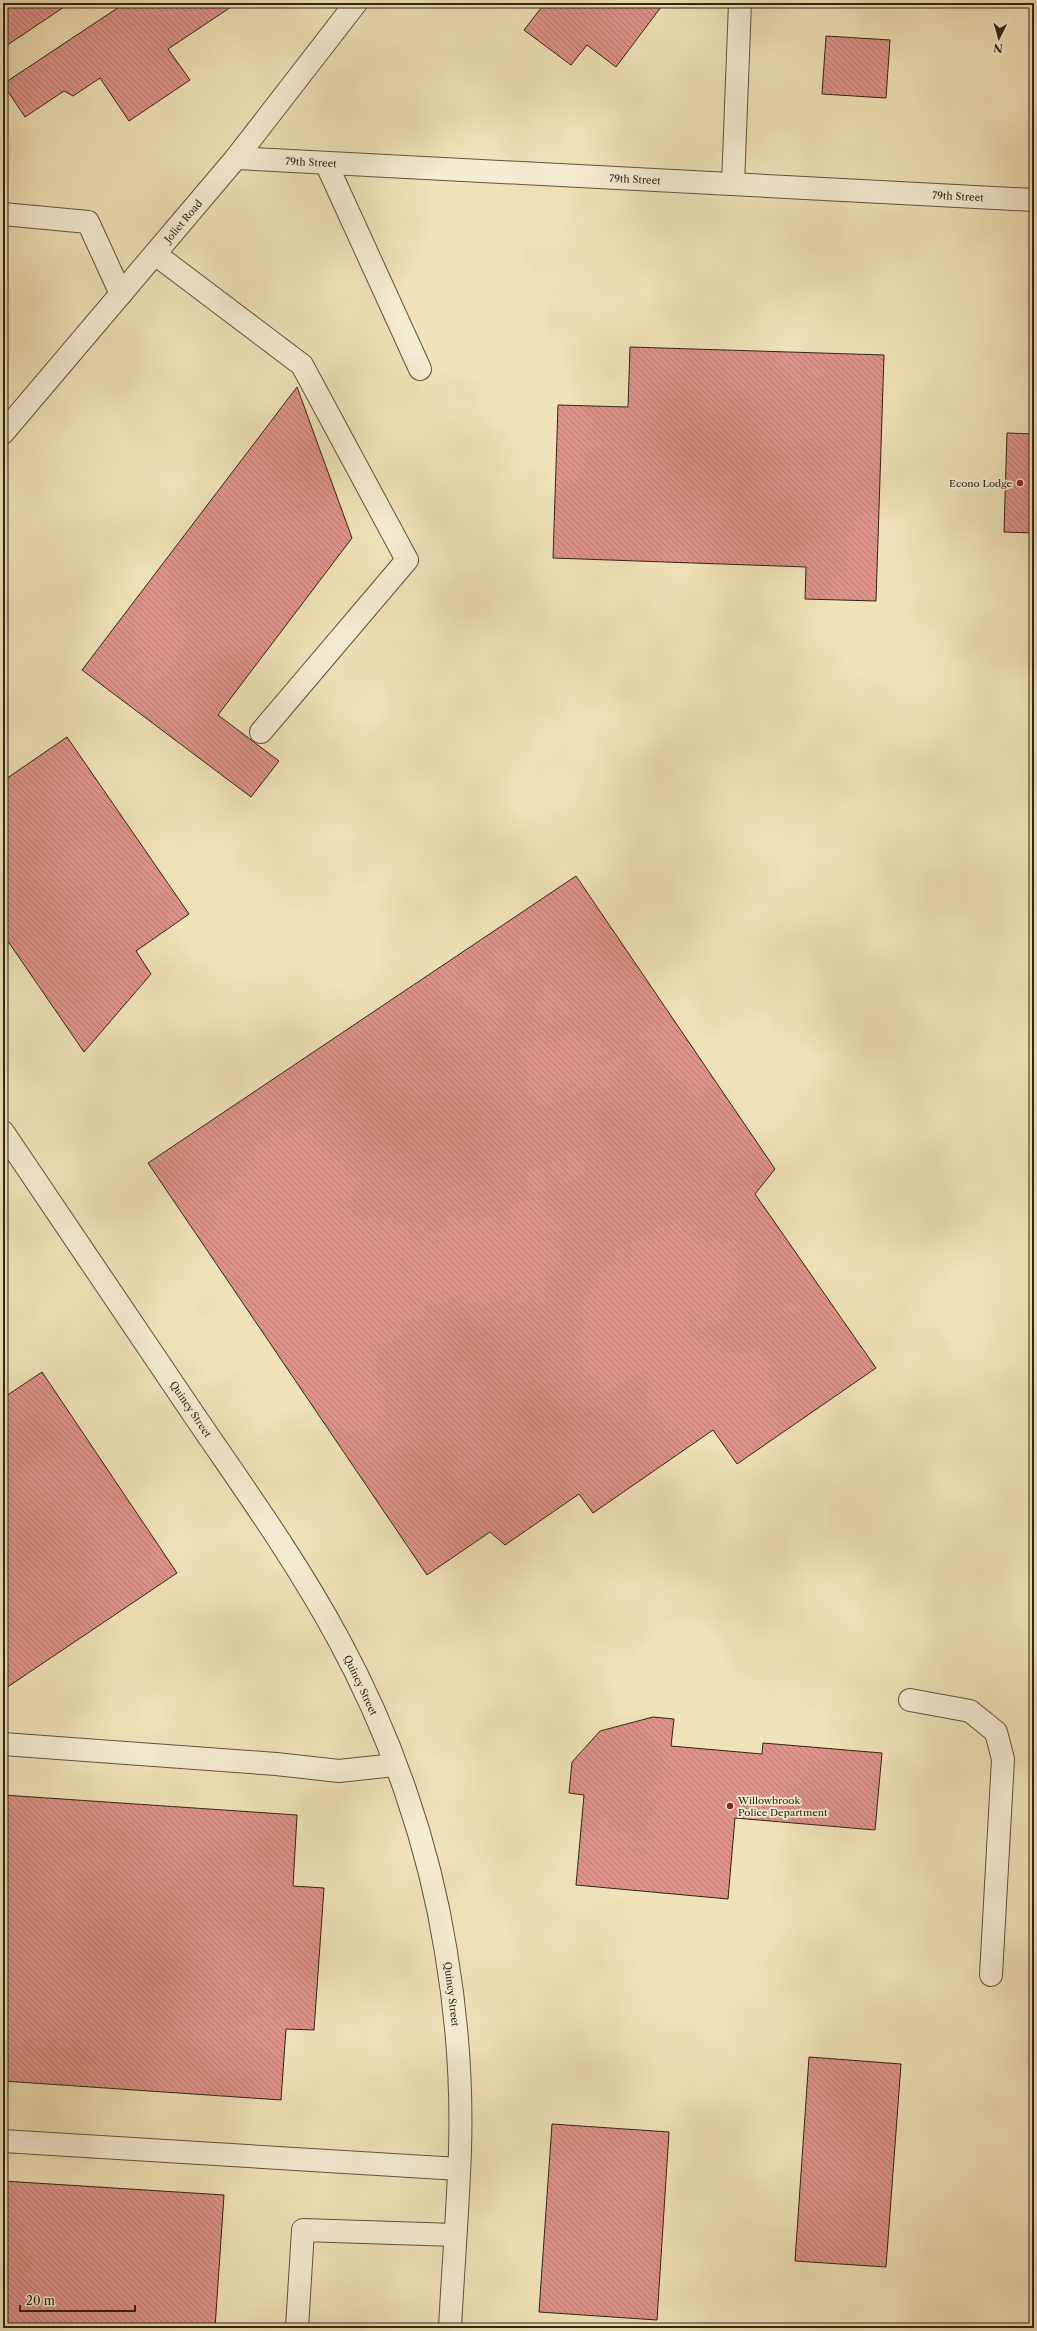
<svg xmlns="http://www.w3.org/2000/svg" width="1037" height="2331" viewBox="0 0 1037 2331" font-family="'Libre Caslon Text',serif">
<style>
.building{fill:url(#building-back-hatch);stroke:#312515}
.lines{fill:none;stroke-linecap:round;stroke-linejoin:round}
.lane-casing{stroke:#61543e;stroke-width:24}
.street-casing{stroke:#61543e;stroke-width:24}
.lane{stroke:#f5edd2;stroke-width:22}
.street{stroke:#f5edd2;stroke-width:22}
.poi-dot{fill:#8f2418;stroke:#f5edd2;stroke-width:1.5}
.labels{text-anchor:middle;stroke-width:3.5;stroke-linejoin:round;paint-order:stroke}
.street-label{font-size:10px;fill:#312515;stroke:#f5edd2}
.poi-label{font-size:10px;fill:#312515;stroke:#f5edd2;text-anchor:end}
</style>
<defs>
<pattern id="building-back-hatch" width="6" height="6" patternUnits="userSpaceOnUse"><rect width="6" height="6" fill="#e19389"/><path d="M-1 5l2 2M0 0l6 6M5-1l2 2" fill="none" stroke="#b7786f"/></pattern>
</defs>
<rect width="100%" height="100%" fill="#f0e3b9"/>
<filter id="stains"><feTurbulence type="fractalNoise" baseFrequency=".005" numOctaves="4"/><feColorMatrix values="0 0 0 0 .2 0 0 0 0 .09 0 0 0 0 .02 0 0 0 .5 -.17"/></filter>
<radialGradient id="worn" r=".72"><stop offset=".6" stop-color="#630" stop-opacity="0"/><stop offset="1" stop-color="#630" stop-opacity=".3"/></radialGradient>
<g class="building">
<polygon points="3,3 70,3 3,48"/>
<polygon points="125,3 237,3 168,49 190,80 129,121 100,78 73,96 64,91 25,117 3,84"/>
<polygon points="545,3 664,3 616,67 587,45 571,65 524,30"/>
<polygon points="826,36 890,40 886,98 822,94"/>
<polygon points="630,347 884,355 876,601 805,599 806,567 553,558 558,405 628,407"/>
<polygon points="297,387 352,538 218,715 279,761 251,797 82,670"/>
<polygon points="1007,433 1034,434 1034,533 1004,532"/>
<polygon points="67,737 189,914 136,951 151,974 84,1052 3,934 3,781"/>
<polygon points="576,876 775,1169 755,1194 876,1368 737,1464 713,1430 593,1513 579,1494 505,1545 490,1532 427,1575 148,1163"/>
<polygon points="42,1372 177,1573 3,1690 3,1398"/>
<polygon points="653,1717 674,1719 671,1746 762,1754 763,1743 882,1753 875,1830 735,1818 728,1899 576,1885 584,1795 569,1793 572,1762 600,1731"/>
<polygon points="3,1795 297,1815 293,1886 324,1888 314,2030 286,2029 281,2100 3,2081"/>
<polygon points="809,2057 901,2064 886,2267 795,2261"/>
<polygon points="552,2124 669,2132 657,2320 539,2312"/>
<polygon points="3,2181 224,2195 215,2328 3,2328"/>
</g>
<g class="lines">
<g class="lane-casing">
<g id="lane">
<polyline points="326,163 420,369"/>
<polyline points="733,184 740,3"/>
<polyline points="3,214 88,222 121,294"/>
<polyline points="155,254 302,365 407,560 261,732"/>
<polyline points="910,1700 970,1711 996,1732 1003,1759 991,1975"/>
<polyline points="3,1744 276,1764 339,1771 395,1765"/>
<polyline points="3,2141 459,2169"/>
<polyline points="297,2328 303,2230 455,2235"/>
</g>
</g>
<g class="street-casing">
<g id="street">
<polyline points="236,158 1034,200"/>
<polyline points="3,433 236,158 356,3"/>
<path d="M3,1132C66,1226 129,1319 192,1412C243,1487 296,1560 339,1640C391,1736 429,1844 446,1952C457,2017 462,2084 460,2150C458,2209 453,2269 450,2328"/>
</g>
</g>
<use href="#lane" class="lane"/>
<use href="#street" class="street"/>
</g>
<g class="poi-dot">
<circle cx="1020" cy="483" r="4"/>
<circle cx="730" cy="1806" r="4"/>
</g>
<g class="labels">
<g class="street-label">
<text transform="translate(311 162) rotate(3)" y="4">79th Street</text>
<text transform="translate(635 179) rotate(3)" y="4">79th Street</text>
<text transform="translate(958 196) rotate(3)" y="4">79th Street</text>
<text transform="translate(183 221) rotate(-50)" y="4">Joliet Road</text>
<text transform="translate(191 1409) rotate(56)" y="4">Quincy Street</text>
<text transform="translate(361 1685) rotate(65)" y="4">Quincy Street</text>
<text transform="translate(452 1994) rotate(83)" y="4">Quincy Street</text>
</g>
<g class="poi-label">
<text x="1012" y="487">Econo Lodge</text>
<text x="738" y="1804" text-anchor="start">Willowbrook<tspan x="738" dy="12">Police Department</tspan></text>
</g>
</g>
<rect width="1037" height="2331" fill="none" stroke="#f0e3b9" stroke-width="16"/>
<rect x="4" y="4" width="1029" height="2323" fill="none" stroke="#312515" stroke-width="2"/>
<rect x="8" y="8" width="1021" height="2315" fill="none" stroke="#312515"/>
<g transform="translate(999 38) rotate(185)" stroke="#f5edd2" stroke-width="3" paint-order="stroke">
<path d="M0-3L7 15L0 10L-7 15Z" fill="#312515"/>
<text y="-6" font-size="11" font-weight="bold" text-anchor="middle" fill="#312515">N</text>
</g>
<path d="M20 2305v6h115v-6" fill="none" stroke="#312515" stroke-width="2"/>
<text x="26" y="2305" font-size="12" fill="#312515" stroke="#f5edd2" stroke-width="3" paint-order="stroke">20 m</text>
<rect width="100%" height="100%" filter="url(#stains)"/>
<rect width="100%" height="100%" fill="url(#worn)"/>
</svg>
